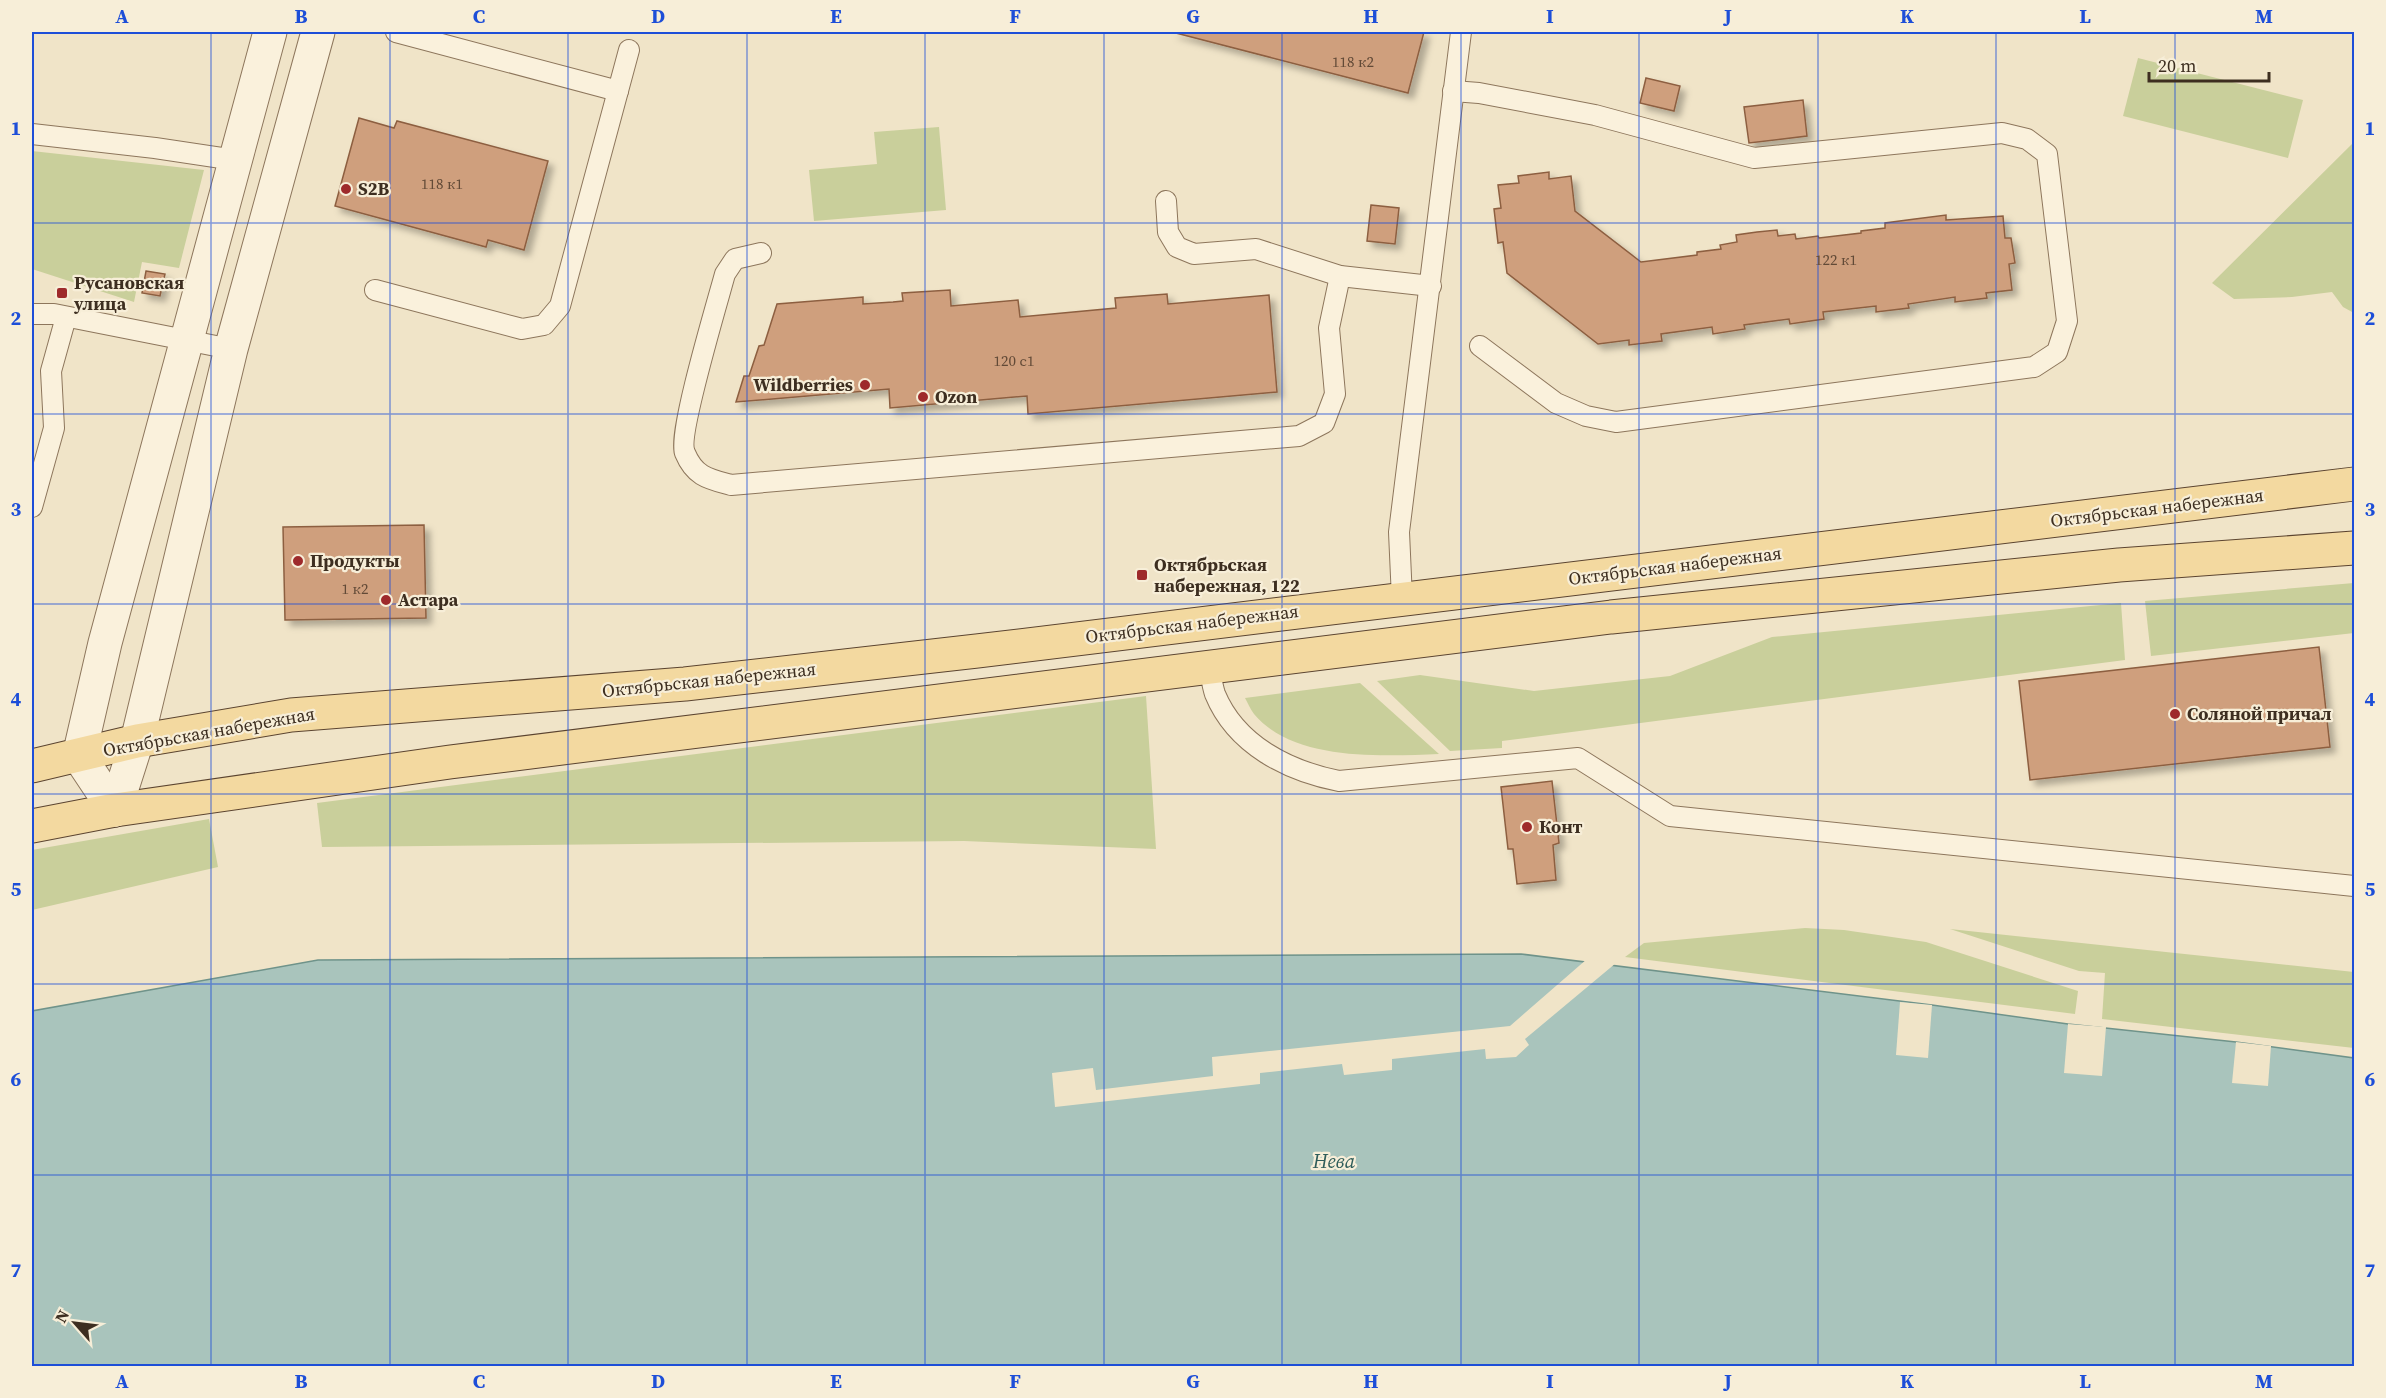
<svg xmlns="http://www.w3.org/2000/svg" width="2386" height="1398" viewBox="0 0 2386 1398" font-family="'Source Serif 4',serif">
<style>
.green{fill:#c9cf9b}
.water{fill:#a9c4bc;stroke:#6f938a;stroke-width:1.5}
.pier{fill:#f0e4c8}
.building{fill:#cf9f7d;stroke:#8d5f41;stroke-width:1.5;filter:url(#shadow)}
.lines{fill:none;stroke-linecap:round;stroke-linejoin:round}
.lane-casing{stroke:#8d765c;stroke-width:22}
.street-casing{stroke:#8d765c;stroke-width:35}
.primary-casing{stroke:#5b4430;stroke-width:35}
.lane{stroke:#faf1dc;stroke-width:20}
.street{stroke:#faf1dc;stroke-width:33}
.primary{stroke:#f3d9a0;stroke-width:33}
.grid{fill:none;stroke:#1d4ed8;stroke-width:1.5;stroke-opacity:0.55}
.poi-dot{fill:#9e2a2b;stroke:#f7eed8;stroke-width:2}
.labels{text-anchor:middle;stroke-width:4.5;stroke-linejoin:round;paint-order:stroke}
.number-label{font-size:15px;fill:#624a37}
.poi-label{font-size:18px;font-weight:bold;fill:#3d2e20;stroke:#f7eed8;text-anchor:start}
.street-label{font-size:18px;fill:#3d2e20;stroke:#f7eed8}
.water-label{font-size:20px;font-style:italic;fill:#2f5d5a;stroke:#f7eed8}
.neatline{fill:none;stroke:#1d4ed8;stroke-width:2}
.grid-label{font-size:20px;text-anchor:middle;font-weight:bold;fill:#1d4ed8}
</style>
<defs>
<filter id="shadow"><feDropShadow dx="5.5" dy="5.5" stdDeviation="3" flood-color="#0004"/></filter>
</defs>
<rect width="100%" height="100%" fill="#f0e4c8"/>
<g class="green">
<polygon points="2138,58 2303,100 2288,158 2123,116"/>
<polygon points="939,127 946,210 814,221 809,170 877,164 874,132"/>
<polygon points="2354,142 2354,313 2343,307 2332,292 2292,297 2234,299 2212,283"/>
<polygon points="32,151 204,170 179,268 142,262 134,302 32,269"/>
<polygon points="2354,583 2354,633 2151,656 2145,601"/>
<polygon points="2121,603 2125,660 1502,741 1502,748 1450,751 1377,681 1420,675 1534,691 1670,676 1772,637"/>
<path d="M1360,683L1439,754C1383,756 1294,762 1254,714C1250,709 1248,703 1245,698Z"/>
<polygon points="1146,696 1156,849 964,841 322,847 317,803"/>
<polygon points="209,819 218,867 32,910 32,850"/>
<polygon points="1805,928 1844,930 1926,942 2078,991 2075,1014 1625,957 1644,943"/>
<polygon points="1950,929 2354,972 2354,1048 2102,1019 2105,973 2079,971"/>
</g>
<polygon class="water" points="1521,954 1932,1005 2068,1024 2236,1042 2354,1058 2354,1366 32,1366 32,1011 318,960"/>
<g class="pier">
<polygon points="1587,959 1616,963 1525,1039 1529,1045 1516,1057 1486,1059 1485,1049 1392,1059 1392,1070 1344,1075 1342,1064 1260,1073 1260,1084 1055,1107 1052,1073 1093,1068 1096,1090 1213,1076 1212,1057 1510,1026"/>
<polygon points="1900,1002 1932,1005 1928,1058 1896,1055"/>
<polygon points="2068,1024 2106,1027 2102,1076 2064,1073"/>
<polygon points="2236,1042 2271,1046 2268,1086 2232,1083"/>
</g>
<g class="building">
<polygon points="1172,32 1424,32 1408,93"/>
<polygon points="1646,78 1680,86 1674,111 1640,103"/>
<polygon points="1803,100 1807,136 1749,143 1744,107"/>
<polygon points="359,118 394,128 397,121 548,161 524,250 488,240 486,247 335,206"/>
<polygon points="1549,172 1549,179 1571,176 1575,211 1641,262 1697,255 1697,252 1721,249 1720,245 1737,242 1736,235 1757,232 1777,230 1778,236 1795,234 1796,239 1818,236 1819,238 1861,233 1861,231 1885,228 1885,223 1915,219 1946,215 1946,220 2003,216 2005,238 2011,238 2015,263 2009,264 2012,290 1986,293 1987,298 1955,302 1955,297 1908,304 1909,308 1876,312 1876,306 1823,312 1824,319 1790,324 1789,319 1744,325 1745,329 1713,334 1712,327 1661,334 1662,341 1629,345 1629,340 1598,344 1507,273 1503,242 1498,243 1494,209 1501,208 1498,185 1519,183 1518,176"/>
<polygon points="1371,205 1399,208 1395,244 1367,241"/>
<polygon points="146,271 165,274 160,296 142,293"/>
<polygon points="950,290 951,306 1018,300 1020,317 1116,308 1115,298 1167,294 1168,304 1269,295 1277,392 1028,414 1027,396 890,408 889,389 736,402 744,376 749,376 759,346 764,345 777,304 863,297 863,304 893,302 903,301 902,293"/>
<polygon points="424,525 426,618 285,620 283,527"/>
<polygon points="2319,647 2330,747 2030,780 2019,681"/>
<polygon points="1552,781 1559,843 1553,845 1556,880 1517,884 1513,849 1508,849 1501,787"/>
</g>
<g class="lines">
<g class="lane-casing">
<g id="lane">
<polyline points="396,32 618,91"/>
<polyline points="1453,91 1479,93 1595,115 1754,158 2002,133 2027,139 2047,154 2067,321 2057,352 2034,367 1616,422 1586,416 1556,403 1480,346"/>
<polyline points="32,134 155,148 235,160"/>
<polyline points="1166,201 1168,232 1177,247 1194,254 1256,249 1340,276 1431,286"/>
<path d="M761,253L735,259L725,274C718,300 677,436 685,453C695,477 709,479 731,485L1299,436L1324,423L1335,394L1329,328L1340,276"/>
<polyline points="375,290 522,329 544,325 560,306 629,50"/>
<polyline points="32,314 54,314 231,349"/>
<polyline points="32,507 54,428 51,371 66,317"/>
<polyline points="1402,599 1399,532 1461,32"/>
<path d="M1209,666C1211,675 1212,685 1215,694C1236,745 1288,771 1339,781L1578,758L1670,816L2354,886"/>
</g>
</g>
<g class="street-casing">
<g id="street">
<polyline points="115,810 79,756 105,643 270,32"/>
<polyline points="115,810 137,741 231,349 318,32"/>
</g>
</g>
<g class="primary-casing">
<g id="primary">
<polyline points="32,766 137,741 291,715 685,684 977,651 2354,484"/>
<polyline points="32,826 115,810 450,762 1611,617 2119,565 2354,548"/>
</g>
</g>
<use href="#lane" class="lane"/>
<use href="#street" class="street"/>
<use href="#primary" class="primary"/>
</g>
<path class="grid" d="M211,32V1366M390,32V1366M568,32V1366M747,32V1366M925,32V1366M1104,32V1366M1282,32V1366M1461,32V1366M1639,32V1366M1818,32V1366M1996,32V1366M2175,32V1366M32,223H2354M32,414H2354M32,604H2354M32,794H2354M32,984H2354M32,1175H2354"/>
<g class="poi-dot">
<circle cx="346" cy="189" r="6"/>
<rect x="56" y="287" width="12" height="12" rx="3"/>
<circle cx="865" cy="385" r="6"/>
<circle cx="923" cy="397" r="6"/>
<circle cx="298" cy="561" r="6"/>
<rect x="1136" y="569" width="12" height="12" rx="3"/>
<circle cx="386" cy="600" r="6"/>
<circle cx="2175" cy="714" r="6"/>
<circle cx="1527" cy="827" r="6"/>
</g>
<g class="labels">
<g class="number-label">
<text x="1353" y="67">118 к2</text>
<text x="442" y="189">118 к1</text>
<text x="1836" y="265">122 к1</text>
<text x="1014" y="366">120 с1</text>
<text x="355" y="594">1 к2</text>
</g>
<g class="poi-label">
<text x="358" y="195">S2B</text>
<text x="74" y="289">Русановская<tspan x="74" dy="21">улица</tspan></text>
<text x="853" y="391" text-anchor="end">Wildberries</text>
<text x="935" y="403">Ozon</text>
<text x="310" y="567">Продукты</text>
<text x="1154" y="571">Октябрьская<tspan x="1154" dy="21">набережная, 122</tspan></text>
<text x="398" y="606">Астара</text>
<text x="2187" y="720">Соляной причал</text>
<text x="1539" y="833">Конт</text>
</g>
<g class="street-label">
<text transform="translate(2157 508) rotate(-7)" y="6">Октябрьская набережная</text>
<text transform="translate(1675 566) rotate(-7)" y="6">Октябрьская набережная</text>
<text transform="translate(1192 624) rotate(-7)" y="6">Октябрьская набережная</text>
<text transform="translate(709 680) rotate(-6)" y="6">Октябрьская набережная</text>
<text transform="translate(209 732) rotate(-10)" y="6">Октябрьская набережная</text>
</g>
<g class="water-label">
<text x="1334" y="1168">Нева</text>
</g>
</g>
<rect width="2386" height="1398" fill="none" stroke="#f7eed8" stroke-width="66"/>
<g transform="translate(75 1323) rotate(298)" stroke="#f7eed8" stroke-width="4.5" paint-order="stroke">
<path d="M0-4.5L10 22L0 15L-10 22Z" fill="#3d2e20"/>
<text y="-9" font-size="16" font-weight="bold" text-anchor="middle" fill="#3d2e20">N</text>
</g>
<path d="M2149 72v9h120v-9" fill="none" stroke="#3d2e20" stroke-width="3"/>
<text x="2158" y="72" font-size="18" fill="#3d2e20" stroke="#f7eed8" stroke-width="4.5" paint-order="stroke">20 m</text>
<rect x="33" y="33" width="2320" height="1332" class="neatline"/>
<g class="grid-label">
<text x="122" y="23">A</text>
<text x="301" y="23">B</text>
<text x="479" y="23">C</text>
<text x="658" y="23">D</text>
<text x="836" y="23">E</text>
<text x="1015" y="23">F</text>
<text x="1193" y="23">G</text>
<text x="1371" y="23">H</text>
<text x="1550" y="23">I</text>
<text x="1728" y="23">J</text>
<text x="1907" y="23">K</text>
<text x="2085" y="23">L</text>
<text x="2264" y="23">M</text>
<text x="16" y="135">1</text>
<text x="2370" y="135">1</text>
<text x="16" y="325">2</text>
<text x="2370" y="325">2</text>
<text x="16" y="516">3</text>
<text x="2370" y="516">3</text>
<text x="16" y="706">4</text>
<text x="2370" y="706">4</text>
<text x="16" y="896">5</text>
<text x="2370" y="896">5</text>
<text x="16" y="1086">6</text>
<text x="2370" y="1086">6</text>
<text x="16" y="1277">7</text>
<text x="2370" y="1277">7</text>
<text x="122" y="1388">A</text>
<text x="301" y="1388">B</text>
<text x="479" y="1388">C</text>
<text x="658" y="1388">D</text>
<text x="836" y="1388">E</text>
<text x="1015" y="1388">F</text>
<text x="1193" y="1388">G</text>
<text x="1371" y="1388">H</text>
<text x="1550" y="1388">I</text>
<text x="1728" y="1388">J</text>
<text x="1907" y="1388">K</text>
<text x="2085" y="1388">L</text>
<text x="2264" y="1388">M</text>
</g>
</svg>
